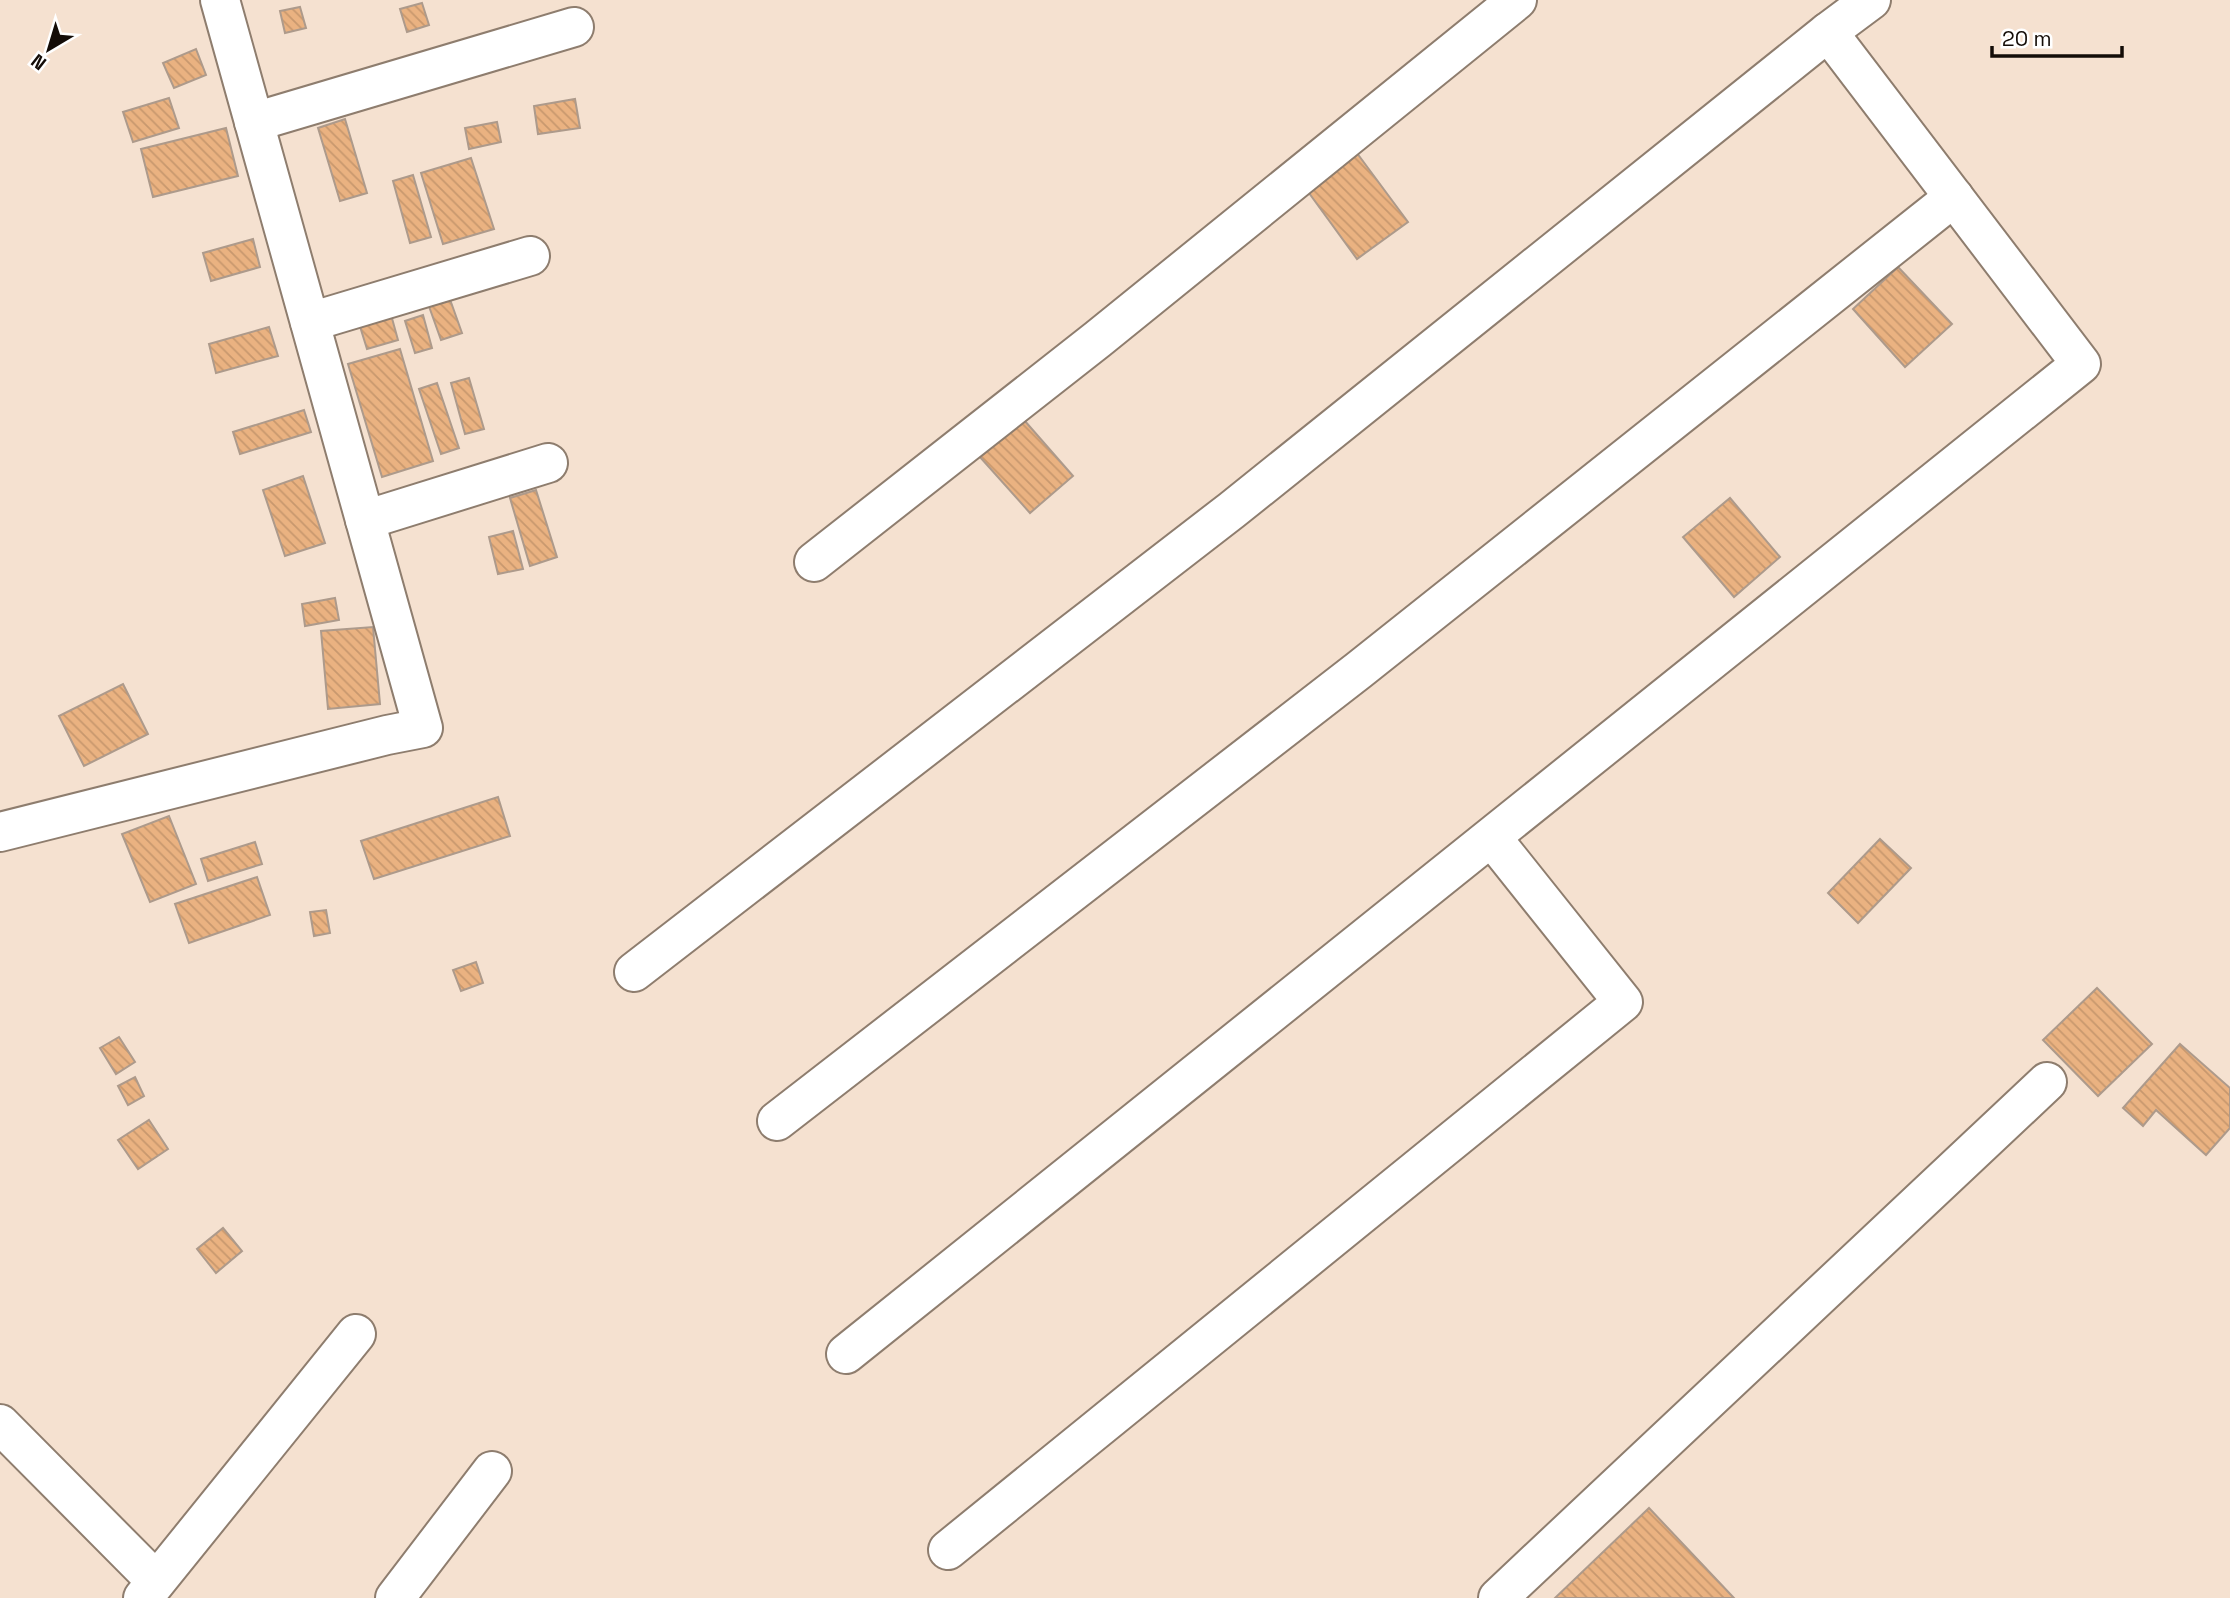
<svg xmlns="http://www.w3.org/2000/svg" width="2230" height="1598" viewBox="0 0 2230 1598" font-family="'Space Grotesk',sans-serif">
<style>
.building{fill:url(#building-back-hatch);stroke:#ad9a8b;stroke-width:2}
.lines{fill:none;stroke-linecap:round;stroke-linejoin:round}
.minor-casing{stroke:#8e7d6e;stroke-width:42}
.minor{stroke:#fff;stroke-width:38}
</style>
<defs>
<pattern id="building-back-hatch" width="6" height="6" patternUnits="userSpaceOnUse" patternTransform="scale(1.75)"><rect width="6" height="6" fill="#eab281"/><path d="M-1 5l2 2M0 0l6 6M5-1l2 2" fill="none" stroke="#c8986e"/></pattern>
</defs>
<rect width="100%" height="100%" fill="#f5e1d0"/>
<g class="building">
<polygon points="422,3 429,25 407,32 400,9"/>
<polygon points="300,7 306,28 285,33 280,11"/>
<polygon points="196,49 206,75 174,88 163,63"/>
<polygon points="169,98 179,128 133,142 123,112"/>
<polygon points="575,99 580,128 538,134 534,106"/>
<polygon points="345,119 367,193 340,201 318,128"/>
<polygon points="497,122 501,142 469,149 465,128"/>
<polygon points="226,128 238,176 153,197 141,149"/>
<polygon points="1351,145 1408,222 1357,259 1301,182"/>
<polygon points="471,158 494,229 443,244 421,173"/>
<polygon points="413,175 431,237 410,243 393,181"/>
<polygon points="253,239 260,267 211,281 203,253"/>
<polygon points="1898,267 1952,324 1905,367 1853,309"/>
<polygon points="447,291 462,333 441,340 426,298"/>
<polygon points="390,311 398,340 367,349 358,320"/>
<polygon points="423,315 432,348 415,353 405,321"/>
<polygon points="269,327 278,356 216,373 209,344"/>
<polygon points="400,349 433,461 382,477 348,364"/>
<polygon points="469,378 484,429 465,434 451,383"/>
<polygon points="437,383 459,448 441,454 419,389"/>
<polygon points="304,410 311,432 240,454 233,432"/>
<polygon points="1024,420 1073,476 1030,513 980,457"/>
<polygon points="303,476 325,543 285,556 263,490"/>
<polygon points="536,490 557,557 530,566 510,498"/>
<polygon points="1730,498 1780,557 1734,597 1683,537"/>
<polygon points="513,531 523,569 498,574 489,537"/>
<polygon points="335,598 339,620 305,626 302,604"/>
<polygon points="373,627 380,704 328,709 321,631"/>
<polygon points="123,684 148,734 84,766 59,716"/>
<polygon points="498,797 510,836 374,879 361,841"/>
<polygon points="169,816 196,884 150,902 122,834"/>
<polygon points="1880,839 1911,868 1858,923 1828,893"/>
<polygon points="255,842 262,864 208,881 201,859"/>
<polygon points="257,877 270,915 189,943 175,904"/>
<polygon points="326,910 330,933 314,936 310,912"/>
<polygon points="476,962 483,983 461,991 453,970"/>
<polygon points="2097,988 2152,1044 2098,1096 2043,1040"/>
<polygon points="119,1037 135,1062 116,1074 100,1048"/>
<polygon points="2180,1044 2230,1088 2230,1128 2206,1155 2156,1110 2143,1126 2123,1108"/>
<polygon points="135,1077 144,1096 128,1105 118,1086"/>
<polygon points="149,1120 168,1149 138,1169 118,1140"/>
<polygon points="223,1228 242,1251 216,1273 197,1249"/>
<polygon points="1649,1508 1734,1598 1555,1598"/>
</g>
<g class="lines">
<g class="minor-casing">
<g id="minor">
<polyline points="1828,32 1871,0"/>
<polyline points="254,122 574,27"/>
<polyline points="310,322 530,256"/>
<polyline points="365,520 548,463"/>
<polyline points="814,562 1098,339 1517,0"/>
<polyline points="0,832 387,735 423,728 220,0"/>
<polyline points="634,972 1232,510 1828,32 2081,364 846,1354"/>
<polyline points="777,1121 1359,670 1954,197"/>
<polyline points="0,1424 156,1581"/>
<polyline points="948,1550 1623,1002 1492,838"/>
<polyline points="143,1598 356,1334"/>
<polyline points="395,1598 492,1471"/>
<polyline points="1498,1598 2047,1082"/>
</g>
</g>
<use href="#minor" class="minor"/>
</g>
<g transform="translate(49 49) rotate(218)" stroke="#ffffff" stroke-width="5" paint-order="stroke">
<path d="M0-5L12 26L0 18L-12 26Z" fill="#130c07"/>
<text y="-10" font-size="19" font-weight="bold" text-anchor="middle" fill="#130c07">N</text>
</g>
<path d="M1992 46v10h130v-10" fill="none" stroke="#130c07" stroke-width="3.5"/>
<text x="2002" y="46" font-size="21" fill="#130c07" stroke="#ffffff" stroke-width="5" paint-order="stroke">20 m</text>
</svg>
